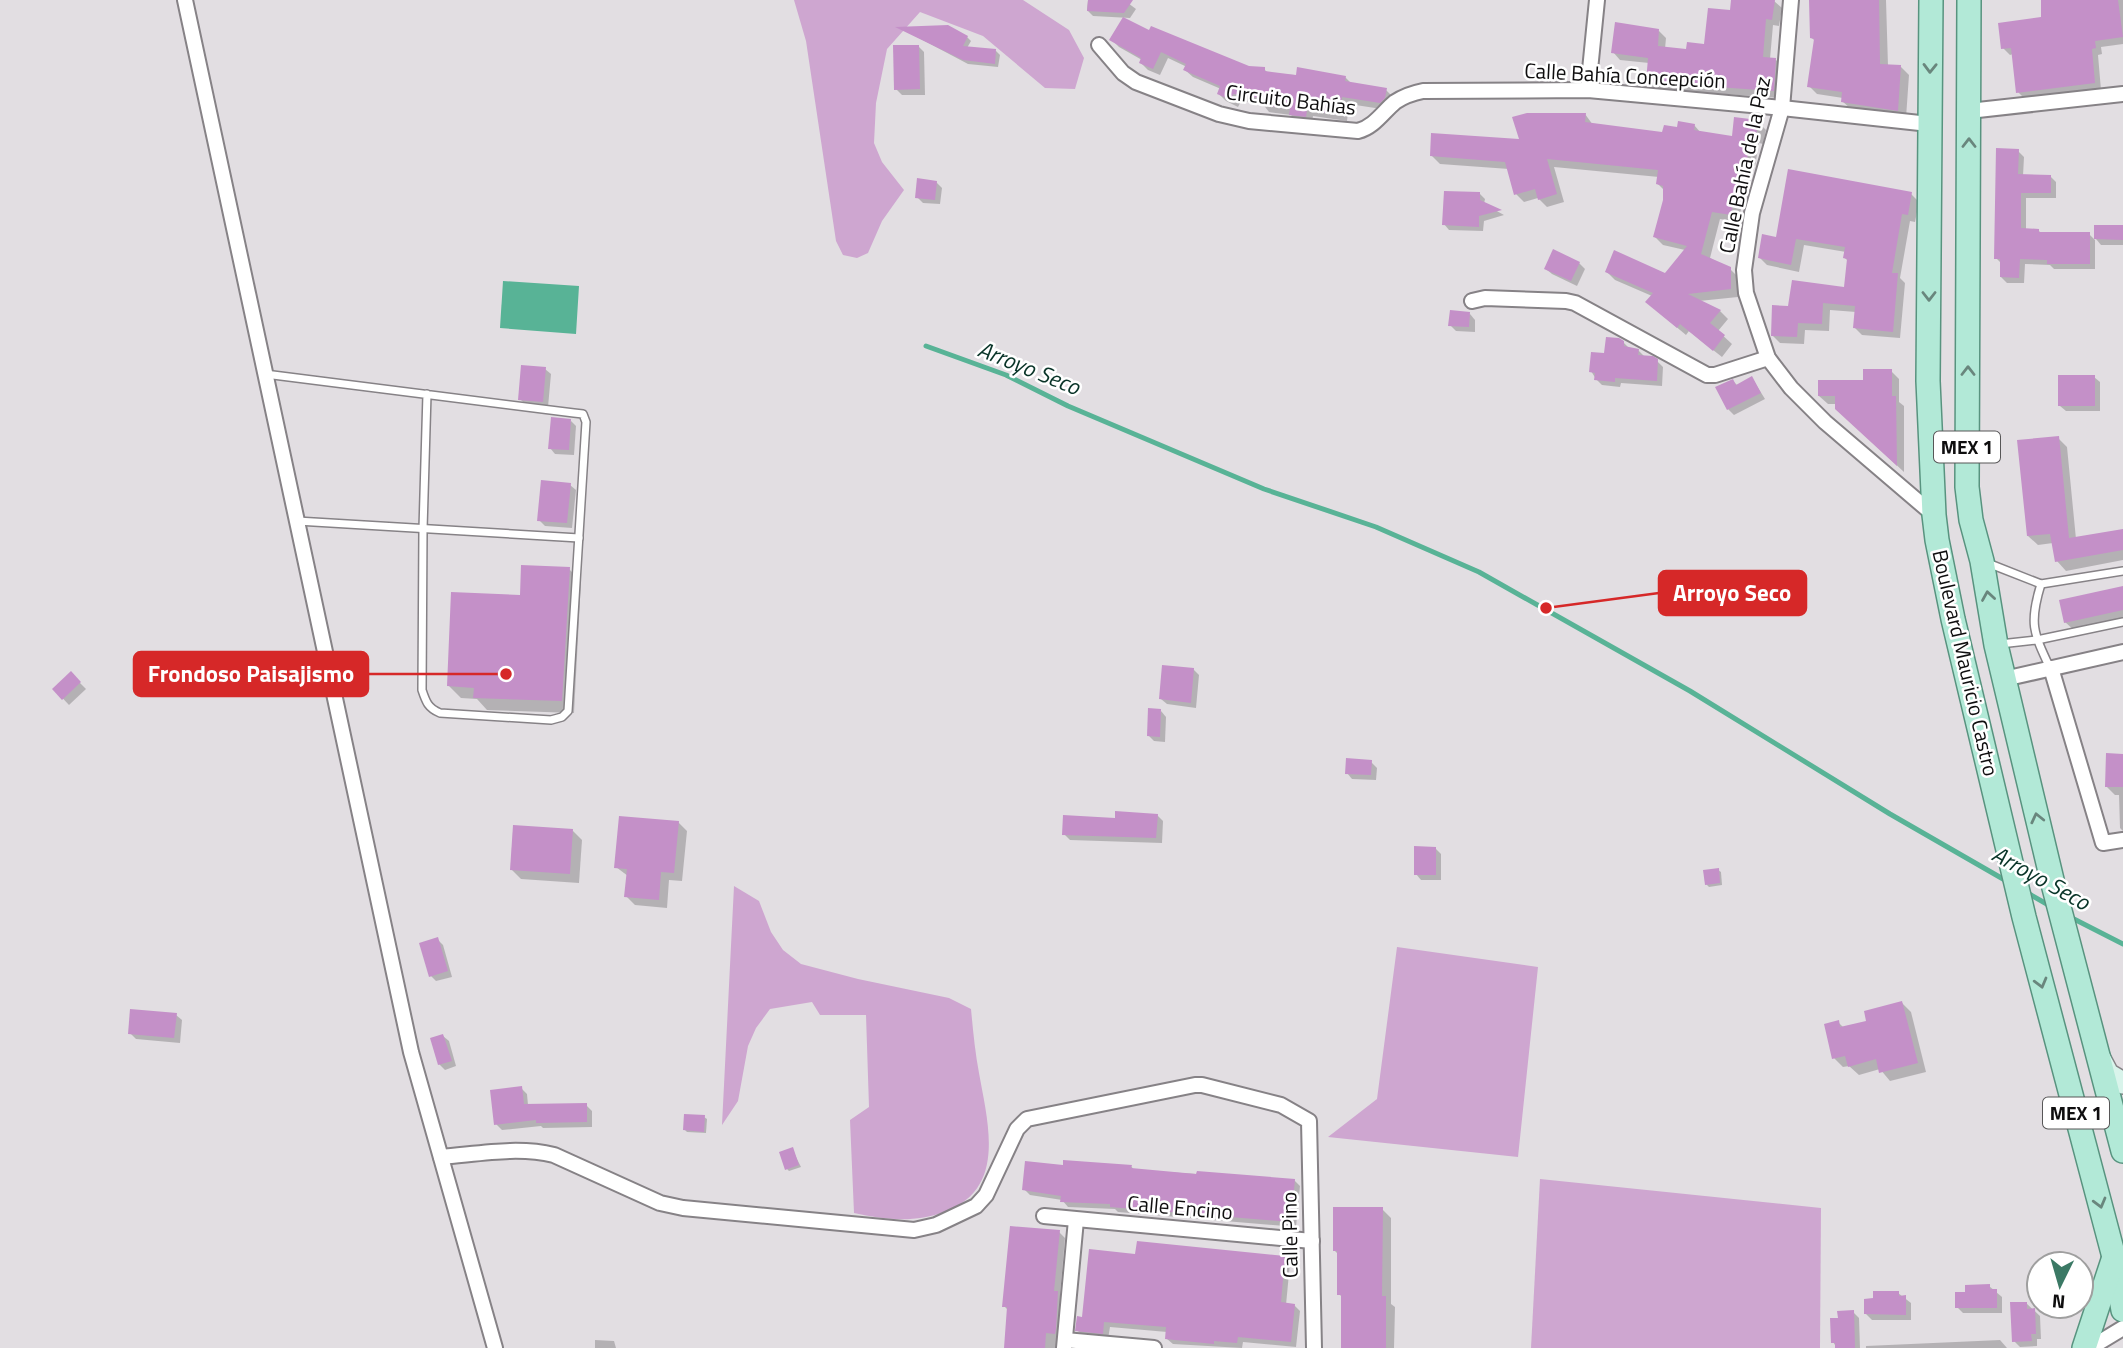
<svg xmlns="http://www.w3.org/2000/svg" width="2123" height="1348" viewBox="0 0 2123 1348" font-family="'Titillium Web',sans-serif">
<style>
.green{fill:#cea6d0}
.water{fill:#58b396}
.shadow{fill:#0003}
.lines{fill:none;stroke-linecap:round;stroke-linejoin:round}
.stream{stroke:#58b396;stroke-width:5}
.building{fill:#c490c8}
.lane-casing{stroke:#868286;stroke-width:10}
.street-casing{stroke:#868286;stroke-width:18}
.secondary-casing{stroke:#868286;stroke-width:24}
.primary-casing{stroke:#58937f;stroke-width:26}
.lane{stroke:#fff;stroke-width:7}
.street{stroke:#fff;stroke-width:14}
.secondary{stroke:#d9f4eb;stroke-width:21}
.primary{stroke:#b2e9d7;stroke-width:23}
.oneway{stroke:#69867d}
.labels{text-anchor:middle;stroke-width:5;stroke-linejoin:round;paint-order:stroke}
.shield{fill:#fff;stroke:#575657;stroke-width:2}
.shield-label{font-size:19px;font-weight:bold;fill:#0f0e0f}
.street-label{font-size:21px;fill:#0f0e0f;stroke:#fff}
.water-label{font-size:23px;font-style:italic;fill:#093428;stroke:#fff}
.leader{fill:none;stroke:#d62828;stroke-width:2.5}
.callout-dot{fill:#d62828;stroke:#fff;stroke-width:2.5}
.callout{fill:#d62828;stroke:#d62828;stroke-width:2.5}
.callout-label{font-size:23px;text-anchor:middle;font-weight:bold;fill:#fff}
</style>
<rect width="100%" height="100%" fill="#e2dee2"/>
<g class="green">
<polygon points="794,0 1023,0 1069,30 1084,58 1075,89 1045,88 983,36 920,12 887,49 876,103 874,143 882,162 904,190 882,221 868,253 857,258 843,255 836,241 806,41"/>
<path d="M734,886L759,901L771,932L783,950L801,964L858,979L949,998L971,1009C973,1030 975,1052 979,1073C988,1124 1007,1189 944,1212C915,1223 885,1220 854,1213L850,1120L869,1107L866,1015H820L812,1002L770,1009L756,1028L748,1046L738,1101L722,1125Z"/>
<polygon points="1397,947 1538,967 1518,1157 1328,1137 1377,1099"/>
<polygon points="1540,1179 1821,1208 1820,1348 1531,1348"/>
</g>
<polygon class="water" points="503,281 579,286 576,334 500,328"/>
<g class="shadow">
<polygon points="1088,0 1124,0 1136,9 1130,18 1093,16 1087,10"/>
<polygon points="1733,0 1774,1 1782,8 1779,26 1773,25 1770,59 1776,60 1783,67 1780,98 1655,89 1647,82 1649,63 1620,60 1613,52 1659,31 1666,38 1665,49 1695,59 1731,12"/>
<polygon points="1811,0 1886,0 1888,66 1901,67 1909,75 1906,118 1851,109 1842,101 1843,98 1817,94 1809,86 1815,41 1811,37"/>
<polygon points="2043,0 2123,0 2123,44 2101,47 2102,54 2098,55 2101,90 2025,99 2018,92 2013,54 2010,55 2003,48 2043,19"/>
<polygon points="900,28 967,37 971,41 967,48 996,51 1000,55 998,67 968,64"/>
<polygon points="1150,32 1249,67 1264,69 1269,74 1345,77 1352,84 1386,90 1393,97 1388,110 1349,104 1347,121 1313,116 1312,123 1298,122 1291,115 1269,112 1262,103 1241,101 1238,107 1226,101 1219,94 1221,89 1193,77 1185,70 1187,67 1168,58 1160,75 1148,70 1141,63 1142,60 1119,47 1112,40"/>
<polygon points="918,46 924,52 925,95 902,95 896,89"/>
<polygon points="1585,114 1593,125 1664,134 1694,125 1701,133 1733,138 1758,122 1766,130 1763,144 1759,143 1755,166 1748,165 1739,222 1720,219 1710,258 1730,269 1738,277 1738,297 1699,301 1720,311 1728,319 1718,331 1732,344 1722,357 1689,331 1686,335 1656,310 1652,296 1615,280 1607,272 1665,275 1685,250 1663,245 1655,237 1664,200 1665,191 1658,184 1659,177 1554,167 1564,202 1547,207 1538,198 1524,202 1516,194 1509,169 1440,164 1432,156 1521,141"/>
<polygon points="2018,151 2024,157 2023,176 2050,176 2056,182 2056,198 2026,198 2026,230 2038,230 2042,234 2089,234 2095,240 2095,269 2054,269 2050,265 2025,264 2024,283 2007,283 2001,277 2002,264 1996,258"/>
<polygon points="936,182 942,188 940,204 923,203 917,197"/>
<polygon points="1480,194 1485,199 1484,204 1504,215 1484,221 1483,231 1449,230 1444,224"/>
<polygon points="1911,194 1919,202 1915,222 1910,221 1900,278 1905,283 1900,338 1862,335 1854,327 1856,312 1830,310 1829,331 1805,330 1804,344 1780,343 1772,335 1790,308 1846,289 1848,261 1845,258 1846,252 1804,245 1799,272 1767,265 1760,258 1777,239"/>
<polygon points="2123,227 2123,245 2101,245 2096,239"/>
<polygon points="1579,263 1585,269 1577,286 1552,274 1546,269"/>
<polygon points="1470,314 1475,320 1475,332 1456,331 1450,325"/>
<polygon points="1623,342 1630,349 1638,350 1644,356 1657,361 1663,367 1662,386 1621,383 1620,387 1602,385 1596,379 1591,371 1606,355"/>
<polygon points="545,369 551,374 548,407 526,405 520,399"/>
<polygon points="1891,371 1899,379 1899,402 1904,406 1904,472 1845,417 1836,404 1828,404 1819,396 1865,382"/>
<polygon points="2094,377 2100,382 2100,411 2066,411 2060,406"/>
<polygon points="1752,378 1765,399 1734,415 1728,409 1733,381 1738,386"/>
<polygon points="571,421 576,426 574,455 555,454 550,448"/>
<polygon points="2058,438 2067,447 2076,539 2123,530 2123,560 2066,571 2057,561 2053,543 2038,545 2028,536"/>
<polygon points="570,485 576,490 572,528 545,526 539,520"/>
<polygon points="569,569 581,581 574,713 487,710 477,699 461,698 449,686 522,596"/>
<polygon points="2123,587 2123,621 2075,631 2065,622"/>
<polygon points="1193,669 1199,675 1196,708 1167,704 1161,699"/>
<polygon points="71,674 86,689 69,705 54,689"/>
<polygon points="1161,711 1166,717 1165,742 1154,741 1149,736"/>
<polygon points="2123,755 2123,831 2120,828 2119,795 2115,795 2106,786"/>
<polygon points="1371,762 1377,768 1376,780 1352,779 1347,773"/>
<polygon points="1157,815 1163,821 1162,843 1070,840 1064,834 1116,820"/>
<polygon points="678,822 687,831 682,881 669,880 667,908 635,905 626,896 628,876 616,867"/>
<polygon points="573,831 582,840 579,883 521,879 512,870"/>
<polygon points="1436,849 1441,854 1441,880 1421,880 1416,874"/>
<polygon points="1718,870 1721,872 1722,885 1709,887 1706,884"/>
<polygon points="437,939 443,945 452,977 436,981 431,976"/>
<polygon points="1902,1003 1911,1012 1926,1072 1890,1081 1880,1069 1859,1075 1849,1066 1843,1067 1834,1058 1838,1022 1844,1028 1869,1022"/>
<polygon points="176,1015 182,1020 180,1043 136,1039 130,1033"/>
<polygon points="443,1036 449,1041 456,1066 445,1070 439,1064"/>
<polygon points="521,1088 527,1094 528,1105 586,1105 592,1111 592,1127 543,1128 541,1126 502,1130 496,1124"/>
<polygon points="704,1117 707,1119 706,1133 687,1132 685,1130"/>
<polygon points="792,1149 801,1167 789,1171 787,1169"/>
<polygon points="1131,1166 1134,1170 1294,1180 1300,1186 1296,1227 1118,1212 1115,1209 1068,1207 1062,1200 1030,1195 1024,1189 1065,1167"/>
<polygon points="1382,1209 1391,1218 1391,1304 1395,1307 1394,1348 1342,1348 1343,1298 1339,1294 1339,1255 1334,1250"/>
<polygon points="1059,1232 1065,1238 1060,1295 1063,1299 1061,1348 1006,1348 1009,1311 1004,1306"/>
<polygon points="1137,1256 1284,1257 1290,1263 1286,1305 1294,1305 1300,1311 1296,1347 1243,1342 1242,1348 1173,1344 1167,1339 1167,1332 1110,1327 1108,1339 1083,1336 1077,1330 1084,1318"/>
<polygon points="1989,1286 2002,1297 2002,1313 1963,1313 1957,1307 1966,1293"/>
<polygon points="1898,1293 1911,1303 1911,1320 1872,1320 1866,1314"/>
<polygon points="2026,1303 2040,1316 2041,1339 2037,1339 2037,1346 2020,1347 2014,1341"/>
<polygon points="1853,1312 1859,1318 1860,1348 1837,1348 1833,1342 1839,1320"/>
<polygon points="595,1340 614,1341 616,1348 595,1348"/>
<polygon points="2000,1340 2007,1348 1866,1348 1866,1346"/>
</g>
<g class="lines">
<g class="stream">
<polyline points="926,346 1006,375 1068,406 1264,489 1376,527 1479,572 1690,691 1890,814 2010,883"/>
<polyline points="2024,891 2052,907"/>
<polyline points="2070,917 2123,944"/>
</g>
</g>
<g class="building">
<polygon points="1088,0 1133,0 1124,13 1087,11"/>
<polygon points="1731,0 1775,0 1772,20 1766,19 1763,57 1776,58 1774,91 1646,82 1648,58 1611,53 1615,22 1659,29 1658,46 1686,49 1687,42 1704,44 1708,8 1730,10"/>
<polygon points="1809,0 1879,0 1880,64 1901,65 1898,111 1841,102 1842,92 1807,87 1814,39 1810,38"/>
<polygon points="2041,0 2118,0 2123,37 2095,41 2096,48 2092,49 2095,83 2016,93 2011,48 2001,49 1998,23 2041,17"/>
<polygon points="1123,17 1149,30 1151,26 1249,66 1265,67 1265,71 1296,75 1297,67 1346,76 1345,81 1387,88 1385,98 1380,103 1342,97 1340,115 1307,110 1306,117 1289,115 1290,109 1260,105 1261,98 1233,94 1231,100 1217,94 1220,86 1183,70 1186,64 1161,52 1153,69 1139,63 1141,58 1109,40"/>
<polygon points="948,25 968,36 963,46 996,49 995,64 963,60 895,27"/>
<polygon points="893,45 919,45 920,89 894,90"/>
<polygon points="1527,113 1586,113 1585,122 1662,132 1664,125 1677,127 1678,121 1695,124 1694,130 1732,136 1734,117 1758,120 1756,137 1751,136 1747,159 1741,158 1731,215 1712,212 1701,254 1731,267 1731,289 1688,294 1721,310 1710,323 1725,335 1713,351 1680,324 1677,328 1645,302 1653,293 1605,272 1614,250 1665,273 1687,246 1653,237 1663,200 1663,186 1656,184 1658,170 1547,159 1557,194 1538,200 1535,189 1514,195 1505,162 1430,156 1431,133 1519,139 1512,117"/>
<polygon points="1996,148 2019,149 2018,174 2051,175 2051,193 2021,193 2021,228 2039,229 2039,232 2090,232 2090,264 2047,264 2047,260 2020,259 2019,278 2000,277 2000,259 1994,259"/>
<polygon points="1788,169 1912,192 1908,215 1902,214 1892,273 1898,273 1893,332 1853,328 1855,306 1823,303 1822,324 1798,323 1797,337 1771,336 1772,305 1788,306 1792,280 1844,287 1847,259 1843,258 1845,247 1796,239 1791,265 1758,258 1762,234 1776,237"/>
<polygon points="917,178 937,181 935,200 915,198"/>
<polygon points="1444,191 1480,192 1480,200 1502,210 1479,216 1479,227 1442,225"/>
<polygon points="2094,225 2123,225 2123,240 2094,239"/>
<polygon points="1553,249 1580,262 1571,281 1544,269"/>
<polygon points="1450,310 1470,312 1469,327 1448,326"/>
<polygon points="1606,337 1619,338 1624,341 1624,346 1639,349 1638,355 1653,356 1658,359 1657,381 1615,378 1615,382 1594,380 1595,373 1589,372 1591,352 1604,353"/>
<polygon points="521,365 546,367 543,402 518,400"/>
<polygon points="1863,369 1892,369 1892,396 1896,396 1897,466 1835,409 1835,396 1818,396 1818,380 1863,380"/>
<rect x="2058" y="375" width="37" height="31"/>
<polygon points="1752,376 1761,393 1727,410 1715,387 1733,379 1736,385"/>
<polygon points="551,417 571,419 569,450 548,449"/>
<polygon points="2059,436 2069,538 2123,529 2123,550 2055,562 2050,534 2027,536 2017,440"/>
<polygon points="541,480 571,483 567,523 537,521"/>
<polygon points="521,565 570,567 562,701 473,698 474,688 447,686 451,592 520,595"/>
<polygon points="2123,586 2123,610 2064,623 2059,600"/>
<polygon points="1162,665 1194,668 1191,703 1159,699"/>
<polygon points="71,671 81,682 62,700 52,689"/>
<polygon points="1148,708 1161,709 1160,737 1147,736"/>
<polygon points="2106,753 2123,754 2123,787 2105,787"/>
<polygon points="1346,758 1372,760 1371,775 1345,774"/>
<polygon points="1115,811 1158,814 1156,838 1062,835 1063,815 1115,818"/>
<polygon points="619,816 679,821 674,873 661,872 659,900 624,897 627,869 614,868"/>
<polygon points="513,825 573,829 570,874 510,870"/>
<polygon points="1414,846 1436,847 1436,875 1414,875"/>
<polygon points="1719,868 1720,883 1705,885 1703,870"/>
<polygon points="438,937 448,971 429,977 419,943"/>
<polygon points="1902,1001 1918,1063 1879,1073 1876,1059 1848,1067 1845,1056 1832,1059 1824,1024 1839,1020 1840,1027 1866,1021 1864,1011"/>
<polygon points="130,1009 177,1013 174,1038 128,1034"/>
<polygon points="443,1034 452,1061 438,1065 430,1038"/>
<polygon points="522,1086 524,1104 587,1103 587,1122 536,1123 536,1120 494,1125 490,1090"/>
<polygon points="684,1114 705,1115 704,1132 683,1130"/>
<polygon points="793,1147 799,1165 785,1170 779,1152"/>
<polygon points="1063,1160 1132,1165 1131,1168 1196,1174 1197,1171 1295,1179 1291,1222 1110,1207 1110,1204 1060,1202 1061,1196 1022,1190 1025,1161 1063,1165"/>
<polygon points="1333,1207 1383,1207 1382,1296 1386,1296 1386,1348 1341,1348 1341,1295 1337,1295 1337,1251 1333,1251"/>
<polygon points="1010,1226 1060,1230 1054,1291 1058,1291 1056,1329 1055,1334 1046,1333 1045,1348 1004,1348 1007,1307 1002,1307"/>
<polygon points="1137,1241 1285,1256 1281,1302 1295,1304 1291,1342 1238,1337 1237,1343 1214,1341 1214,1344 1165,1339 1166,1327 1104,1322 1103,1334 1075,1331 1077,1316 1082,1317 1089,1249 1135,1254"/>
<polygon points="1990,1284 1990,1289 1997,1289 1997,1308 1955,1308 1955,1292 1965,1292 1965,1285"/>
<polygon points="1873,1291 1899,1291 1899,1296 1906,1295 1906,1315 1864,1314 1864,1299 1873,1298"/>
<polygon points="2010,1302 2027,1302 2027,1309 2035,1308 2036,1334 2031,1334 2032,1341 2012,1342"/>
<polygon points="1854,1310 1855,1348 1835,1348 1835,1343 1831,1343 1830,1318 1838,1318 1837,1311"/>
</g>
<g class="lines">
<g class="lane-casing">
<g id="lane">
<path d="M265,374L574,413L583,414L586,422L568,711L562,717L551,720L440,713C428,708 426,702 422,690L423,529L427,394"/>
<polyline points="297,521 579,538"/>
<polyline points="1985,562 2041,584 2123,571"/>
<path d="M2041,584C2029,623 2033,632 2050,668"/>
<polyline points="2000,644 2037,640 2123,622"/>
</g>
</g>
<g class="street-casing">
<g id="street">
<polyline points="185,0 411,1052 495,1348"/>
<polyline points="1791,0 1782,108 1752,213 1744,270 1746,293 1768,358 1791,388 1825,422 1934,515"/>
<path d="M1099,45L1123,73L1136,82L1219,114L1249,121L1358,131C1374,127 1383,112 1395,102C1404,96 1413,93 1423,91L1588,90L1782,108L1929,124"/>
<polyline points="1588,90 1597,0"/>
<polyline points="1969,111 2123,94"/>
<polyline points="1472,301 1485,298 1566,301 1575,303 1707,375 1715,375 1768,358"/>
<polyline points="2051,668 2103,843 2123,840"/>
<polyline points="2004,679 2123,652"/>
<path d="M441,1157C478,1154 517,1146 554,1155L660,1203L683,1208L914,1230L936,1225L976,1206L986,1195L1017,1129L1027,1119L1195,1085H1202L1281,1105L1309,1121L1314,1348"/>
<polyline points="1044,1216 1312,1241"/>
<polyline points="1065,1340 1154,1348"/>
<polyline points="1064,1348 1076,1220"/>
<polyline points="2090,1348 2123,1328"/>
</g>
</g>
<g class="secondary-casing">
<polyline id="secondary" points="2099,1057 2108,1074 2123,1083"/>
</g>
<g class="primary-casing">
<g id="primary">
<polyline points="1931,0 1928,381 1934,515 1937,540 1953,619 2024,917 2114,1257 2123,1310"/>
<polyline points="1969,0 1967,487 1971,520 1982,561 1996,645 2053,884 2123,1151"/>
<polyline points="2084,1348 2113,1260"/>
</g>
</g>
<use href="#lane" class="lane"/>
<use href="#street" class="street"/>
<use href="#secondary" class="secondary"/>
<use href="#primary" class="primary"/>
</g>
<defs><path id="oneway-chevron" d="M-2-3.5L2.5 0L-2 3.5" fill="none" stroke-width="1.6" stroke-linecap="round" stroke-linejoin="round" transform="scale(1.75)"/></defs>
<g class="oneway">
<use href="#oneway-chevron" transform="translate(1930 68) rotate(91)"/>
<use href="#oneway-chevron" transform="translate(1969 143) rotate(-90)"/>
<use href="#oneway-chevron" transform="translate(1929 296) rotate(90)"/>
<use href="#oneway-chevron" transform="translate(1968 371) rotate(-90)"/>
<use href="#oneway-chevron" transform="translate(1988 596) rotate(-99)"/>
<use href="#oneway-chevron" transform="translate(2037 818) rotate(-103)"/>
<use href="#oneway-chevron" transform="translate(2041 983) rotate(75)"/>
<use href="#oneway-chevron" transform="translate(2100 1203) rotate(75)"/>
</g>
<g class="labels">
<g class="shield">
<rect x="1934" y="431.5" width="66" height="31" rx="5"/>
<rect x="2043" y="1097.5" width="66" height="31" rx="5"/>
</g>
<g class="shield-label">
<text x="1967" y="454">MEX 1</text>
<text x="2076" y="1120">MEX 1</text>
</g>
<g class="street-label">
<text transform="translate(1625 76) rotate(3)" y="7">Calle Bahía Concepción</text>
<text transform="translate(1291 100) rotate(7)" y="7">Circuito Bahías</text>
<text transform="translate(1745 165) rotate(-78)" y="7">Calle Bahía de la Paz</text>
<text transform="translate(1965 663) rotate(77)" y="7">Boulevard Mauricio Castro</text>
<text transform="translate(1180 1208) rotate(5)" y="7">Calle Encino</text>
<text transform="translate(1290 1235) rotate(-91)" y="7">Calle Pino</text>
</g>
<g class="water-label">
<text transform="translate(1029 368) rotate(22)" y="8">Arroyo Seco</text>
<text transform="translate(2041 878) rotate(29)" y="8">Arroyo Seco</text>
</g>
</g>
<path class="leader" d="M1546 608L1659 593M506 674L368 674"/>
<g class="callout-dot">
<circle cx="1546" cy="608" r="7"/>
<circle cx="506" cy="674" r="7"/>
</g>
<g class="callout">
<rect x="1659" y="571" width="147" height="44" rx="7"/>
<rect x="134" y="652" width="234" height="44" rx="7"/>
</g>
<g class="callout-label">
<text x="1732" y="601">Arroyo Seco</text>
<text x="251" y="682">Frondoso Paisajismo</text>
</g>
<g transform="translate(2060 1285) rotate(185)"><circle r="33" fill="#ffffff" stroke="#9f9f9f" stroke-width="2"/>
<path d="M0-5L12 26L0 18L-12 26Z" fill="#3b7965"/>
<text y="-10" font-size="19" font-weight="bold" text-anchor="middle" fill="#0f0e0f">N</text>
</g>
</svg>
